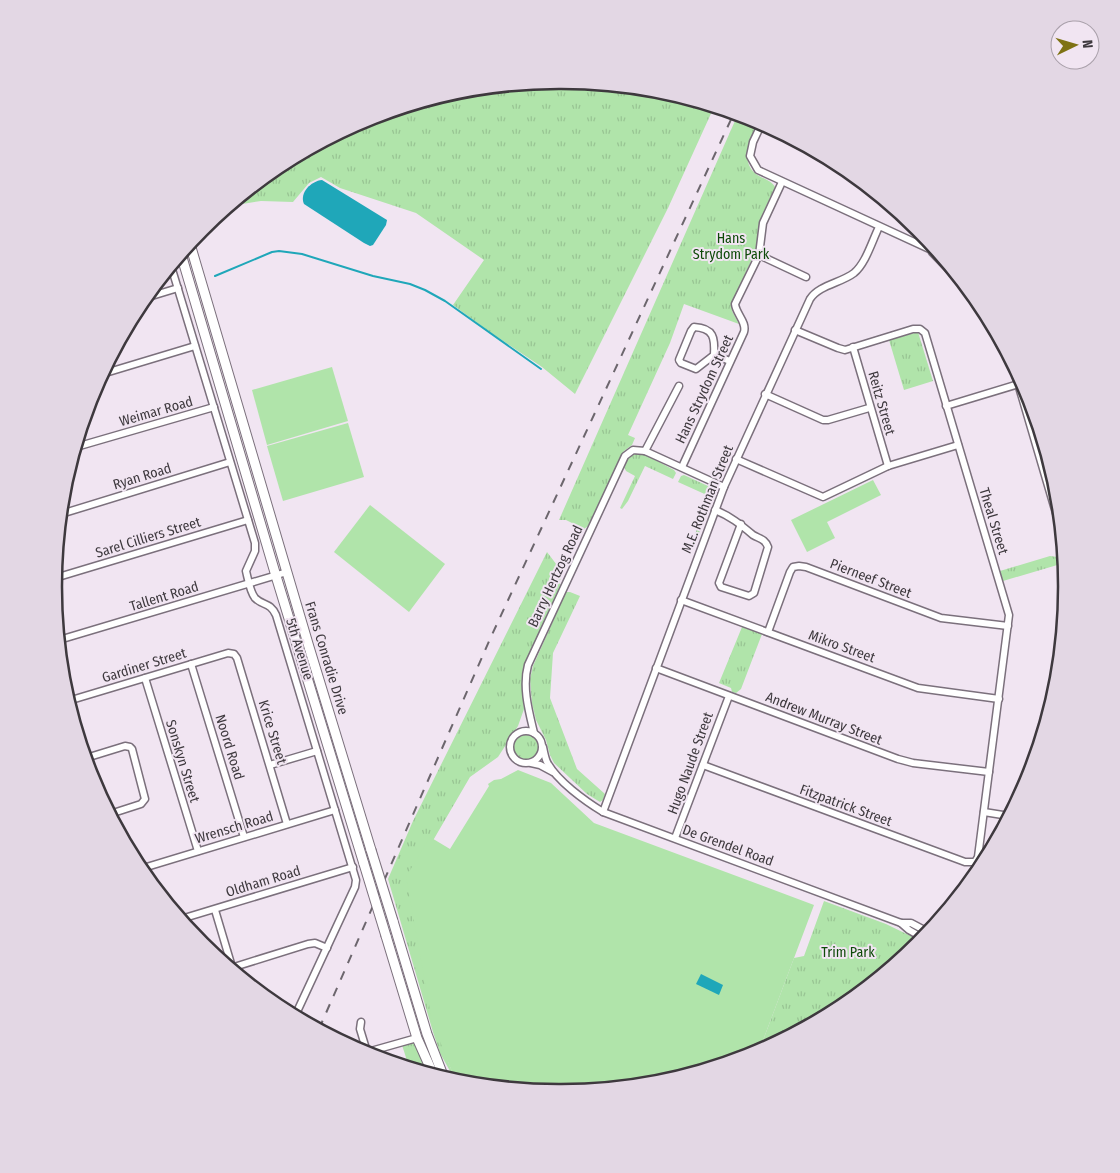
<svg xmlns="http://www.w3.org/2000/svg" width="1120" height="1173" viewBox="0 0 1120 1173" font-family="'Fira Sans Condensed',sans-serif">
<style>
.grass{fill:url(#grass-tufts)}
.garden{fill:#b0e4aa}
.water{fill:#1fa7b9}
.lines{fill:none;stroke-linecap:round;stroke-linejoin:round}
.stream{stroke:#1fa7b9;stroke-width:2}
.minor-casing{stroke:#7b707c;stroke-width:9}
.secondary-casing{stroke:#7b707c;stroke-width:11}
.minor{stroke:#fff;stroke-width:6}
.secondary{stroke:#fff;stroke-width:9}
.rail{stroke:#6c666d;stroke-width:2;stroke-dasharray:9 9;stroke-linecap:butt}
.secondary-bridge-casing{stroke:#7b707c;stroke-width:11;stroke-linecap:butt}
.secondary-bridge{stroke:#fff;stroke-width:9}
.labels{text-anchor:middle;stroke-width:4;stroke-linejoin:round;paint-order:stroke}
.park-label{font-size:14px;fill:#0d4a08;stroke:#f1e5f2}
.street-label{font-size:14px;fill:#3e393e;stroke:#f1e5f2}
.rim{fill:none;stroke:#3e393e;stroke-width:2.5}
</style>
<defs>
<pattern id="grass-tufts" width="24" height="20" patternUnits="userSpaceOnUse" patternTransform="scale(1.25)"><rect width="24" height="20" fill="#b0e4aa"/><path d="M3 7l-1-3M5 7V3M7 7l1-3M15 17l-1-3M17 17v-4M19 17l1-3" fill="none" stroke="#98c493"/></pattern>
</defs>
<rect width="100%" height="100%" fill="#f1e5f2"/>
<g class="grass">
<polygon points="560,80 659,90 714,107 668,208 575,394 542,367 487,330 453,305 484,260 416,213 340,188 321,177 309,183 293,202 261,201 236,205 235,201 279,165 367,119 462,90"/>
<path d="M738,114L759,122C752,138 737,163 759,176C764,179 772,181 775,187L761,218L756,250L733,301L732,311L739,324L684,304L670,343L628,435L635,438L632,445L624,451L588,526L584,529L566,520H559Z"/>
<polygon points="918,332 933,381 904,390 889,340"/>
<polygon points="637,453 644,454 674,470 676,473 673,479 645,466 628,501 622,509 620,508 635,476 626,471 624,467 628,458"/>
<polygon points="684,475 708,486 715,487 717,491 714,500 711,501 693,549 690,548 709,496 678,482 681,476"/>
<polygon points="547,552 563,573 559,583 561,585 523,669 522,682 524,709 518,726 498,757 470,777 417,868 448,1061 456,1082 440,1053 433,1032 388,879 413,821"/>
<polygon points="1063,555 1064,563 1003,581 1000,571 1050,556 1058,557"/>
<polygon points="566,592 570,592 580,596 553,653 550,698 577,769 605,794 603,800 600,802 587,794 554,763 550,755 546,740 536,720 532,703 530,679 533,666"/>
<polygon points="742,627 762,634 741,689 736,693 732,692 731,688 719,683"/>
<circle cx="526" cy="748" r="13"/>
<polygon points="824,901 886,924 921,941 841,1008 759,1051 794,958 804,956"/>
<polygon points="411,1042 415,1043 428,1073 409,1067 402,1045"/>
</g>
<g class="garden">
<polygon points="332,367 348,421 267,445 252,390"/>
<polygon points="348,423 364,477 283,501 267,446"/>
<polygon points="873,480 881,495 827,522 835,538 807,552 791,520"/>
<polygon points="370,505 445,564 409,612 334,552"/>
<polygon points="518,770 551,783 594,823 814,905 759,1051 658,1083 560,1093 456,1082 432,1021 406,877 430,837 450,849 489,786 488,784 494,780 501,779"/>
</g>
<g class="water">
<path d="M322,180L387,220L386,225L373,245L370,246L364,243L304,204C299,193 311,181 322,180Z"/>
<polygon points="701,974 723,985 719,995 696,984"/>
</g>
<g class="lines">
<polyline class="stream" points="215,276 272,252 279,251 302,254 373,276 410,284 425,290 445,301 541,369"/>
<g class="minor-casing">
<g id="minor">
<polyline points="762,123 753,142 750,156 758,170 938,253"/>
<polyline points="932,252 961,282"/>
<polyline points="759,255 806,277"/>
<path d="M171,266L255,543V551L246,571C248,579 250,592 255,598C263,606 270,602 276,615L356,880L355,887L295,1016"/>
<polyline points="145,298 178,288"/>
<path d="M694,327C714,328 715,338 714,355L696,369L681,363L679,360L691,331Z"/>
<polyline points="853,347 888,466"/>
<polyline points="714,355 730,361"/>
<polyline points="1012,363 1061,530"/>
<polyline points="102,374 195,346"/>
<polyline points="765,394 823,420 828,420 869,408"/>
<polyline points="946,406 1022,383"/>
<polyline points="76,447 214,407"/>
<polyline points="645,451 679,386"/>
<polyline points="736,459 823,497 888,466 958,445"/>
<path d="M682,467L744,332C747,322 736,314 735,304L759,255L763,223L782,182"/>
<path d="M715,510C730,516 740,524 753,535C760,539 765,539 768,547L754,593L749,596L721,587L719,583L741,524"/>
<polyline points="61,514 230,462"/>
<polyline points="55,578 248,520"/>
<polyline points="681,600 918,688 999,699"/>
<polyline points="768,632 790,572 793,567 799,566 806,567 941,618 1008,626"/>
<polyline points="59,640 287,572"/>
<polyline points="191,664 244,837"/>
<polyline points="656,668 898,759 913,763 989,772"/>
<polyline points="145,678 198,851"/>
<polyline points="68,701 228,653 234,654 237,658 287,824"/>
<circle cx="526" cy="747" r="16"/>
<path d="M534,733C529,712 522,687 528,665L625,456L633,450L645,451L724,487"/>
<path d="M543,747C544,752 545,758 547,762C557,781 585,801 603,812L901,923H911L928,932"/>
<polyline points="86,758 125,746 130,747 132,749 145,799 141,804 110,814"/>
<polyline points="531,763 540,765 553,772"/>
<polyline points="270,765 317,751"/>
<polyline points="703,765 965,862 975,862 978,857 1009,615 925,333 920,329 913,329 845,350 838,348 795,330"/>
<path d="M603,812L724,487L810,299C819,285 841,283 854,273C866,263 872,241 879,227"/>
<polyline points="984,812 1009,816"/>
<polyline points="675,838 729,696"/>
<polyline points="140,869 335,810"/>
<polyline points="215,910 232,967"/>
<polyline points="181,919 353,867"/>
<polyline points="901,923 909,930 923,938"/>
<polyline points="231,968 308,944 315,943 327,948"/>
<polyline points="361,1022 360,1029 367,1052"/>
<polyline points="364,1053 417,1038"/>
</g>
</g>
<g class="secondary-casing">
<g id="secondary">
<polyline points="190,244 309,647 371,850"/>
<polyline points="181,254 276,576 364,864"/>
<polyline points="393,921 427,1034 444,1078"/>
<polyline points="386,936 417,1038 433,1074"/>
</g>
</g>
<use href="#minor" class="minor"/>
<use href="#secondary" class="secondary"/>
<polyline class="rail" points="319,1029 490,639 734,113"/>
<g class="secondary-bridge-casing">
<g id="secondary-bridge">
<polyline points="371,850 393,921"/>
<polyline points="364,864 386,936"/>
</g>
</g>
<use href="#secondary-bridge" class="secondary-bridge"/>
</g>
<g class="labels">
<g class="park-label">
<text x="731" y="243">Hans<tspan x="731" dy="16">Strydom Park</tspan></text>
<text x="848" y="957">Trim Park</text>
</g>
<g class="street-label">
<text transform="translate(704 389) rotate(-65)" y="5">Hans Strydom Street</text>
<text transform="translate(882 403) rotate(74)" y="5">Reitz Street</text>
<text transform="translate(156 411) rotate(-16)" y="5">Weimar Road</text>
<text transform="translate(142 476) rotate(-17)" y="5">Ryan Road</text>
<text transform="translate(707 499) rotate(-68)" y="5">M.E. Rothman Street</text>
<text transform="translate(994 521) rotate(73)" y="5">Theal Street</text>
<text transform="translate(148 537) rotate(-17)" y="5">Sarel Cilliers Street</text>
<text transform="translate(555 576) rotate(-65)" y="5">Barry Hertzog Road</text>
<text transform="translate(871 578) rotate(21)" y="5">Pierneef Street</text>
<text transform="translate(164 596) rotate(-17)" y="5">Tallent Road</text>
<text transform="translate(842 646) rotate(20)" y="5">Mikro Street</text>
<text transform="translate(300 649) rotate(73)" y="5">5th Avenue</text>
<text transform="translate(327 658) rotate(73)" y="5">Frans Conradie Drive</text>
<text transform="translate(144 665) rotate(-17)" y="5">Gardiner Street</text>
<text transform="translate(824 718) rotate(21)" y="5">Andrew Murray Street</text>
<text transform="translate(273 732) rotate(73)" y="5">Krice Street</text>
<text transform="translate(230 747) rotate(73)" y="5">Noord Road</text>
<text transform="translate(183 761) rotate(73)" y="5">Sonskyn Street</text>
<text transform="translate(690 763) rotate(-70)" y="5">Hugo Naude Street</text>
<text transform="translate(846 805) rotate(20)" y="5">Fitzpatrick Street</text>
<text transform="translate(234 827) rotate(-17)" y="5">Wrensch Road</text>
<text transform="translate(728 845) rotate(20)" y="5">De Grendel Road</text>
<text transform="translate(263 881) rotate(-17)" y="5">Oldham Road</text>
</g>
</g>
<path d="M0 0H1120V1173H0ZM559 89H561A497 497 0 0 1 1058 586V587A497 497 0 0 1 561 1084H559A497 497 0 0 1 62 587V586A497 497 0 0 1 559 89Z" fill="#e3d7e4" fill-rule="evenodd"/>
<path class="rim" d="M559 89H561A497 497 0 0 1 1058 586V587A497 497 0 0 1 561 1084H559A497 497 0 0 1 62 587V586A497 497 0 0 1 559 89Z"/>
<g transform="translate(1075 45) rotate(85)"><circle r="24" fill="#f1e5f2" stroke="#a9a0aa"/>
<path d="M0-4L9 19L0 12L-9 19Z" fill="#7e7213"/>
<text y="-8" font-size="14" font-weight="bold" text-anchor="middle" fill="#3e393e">N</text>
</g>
</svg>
